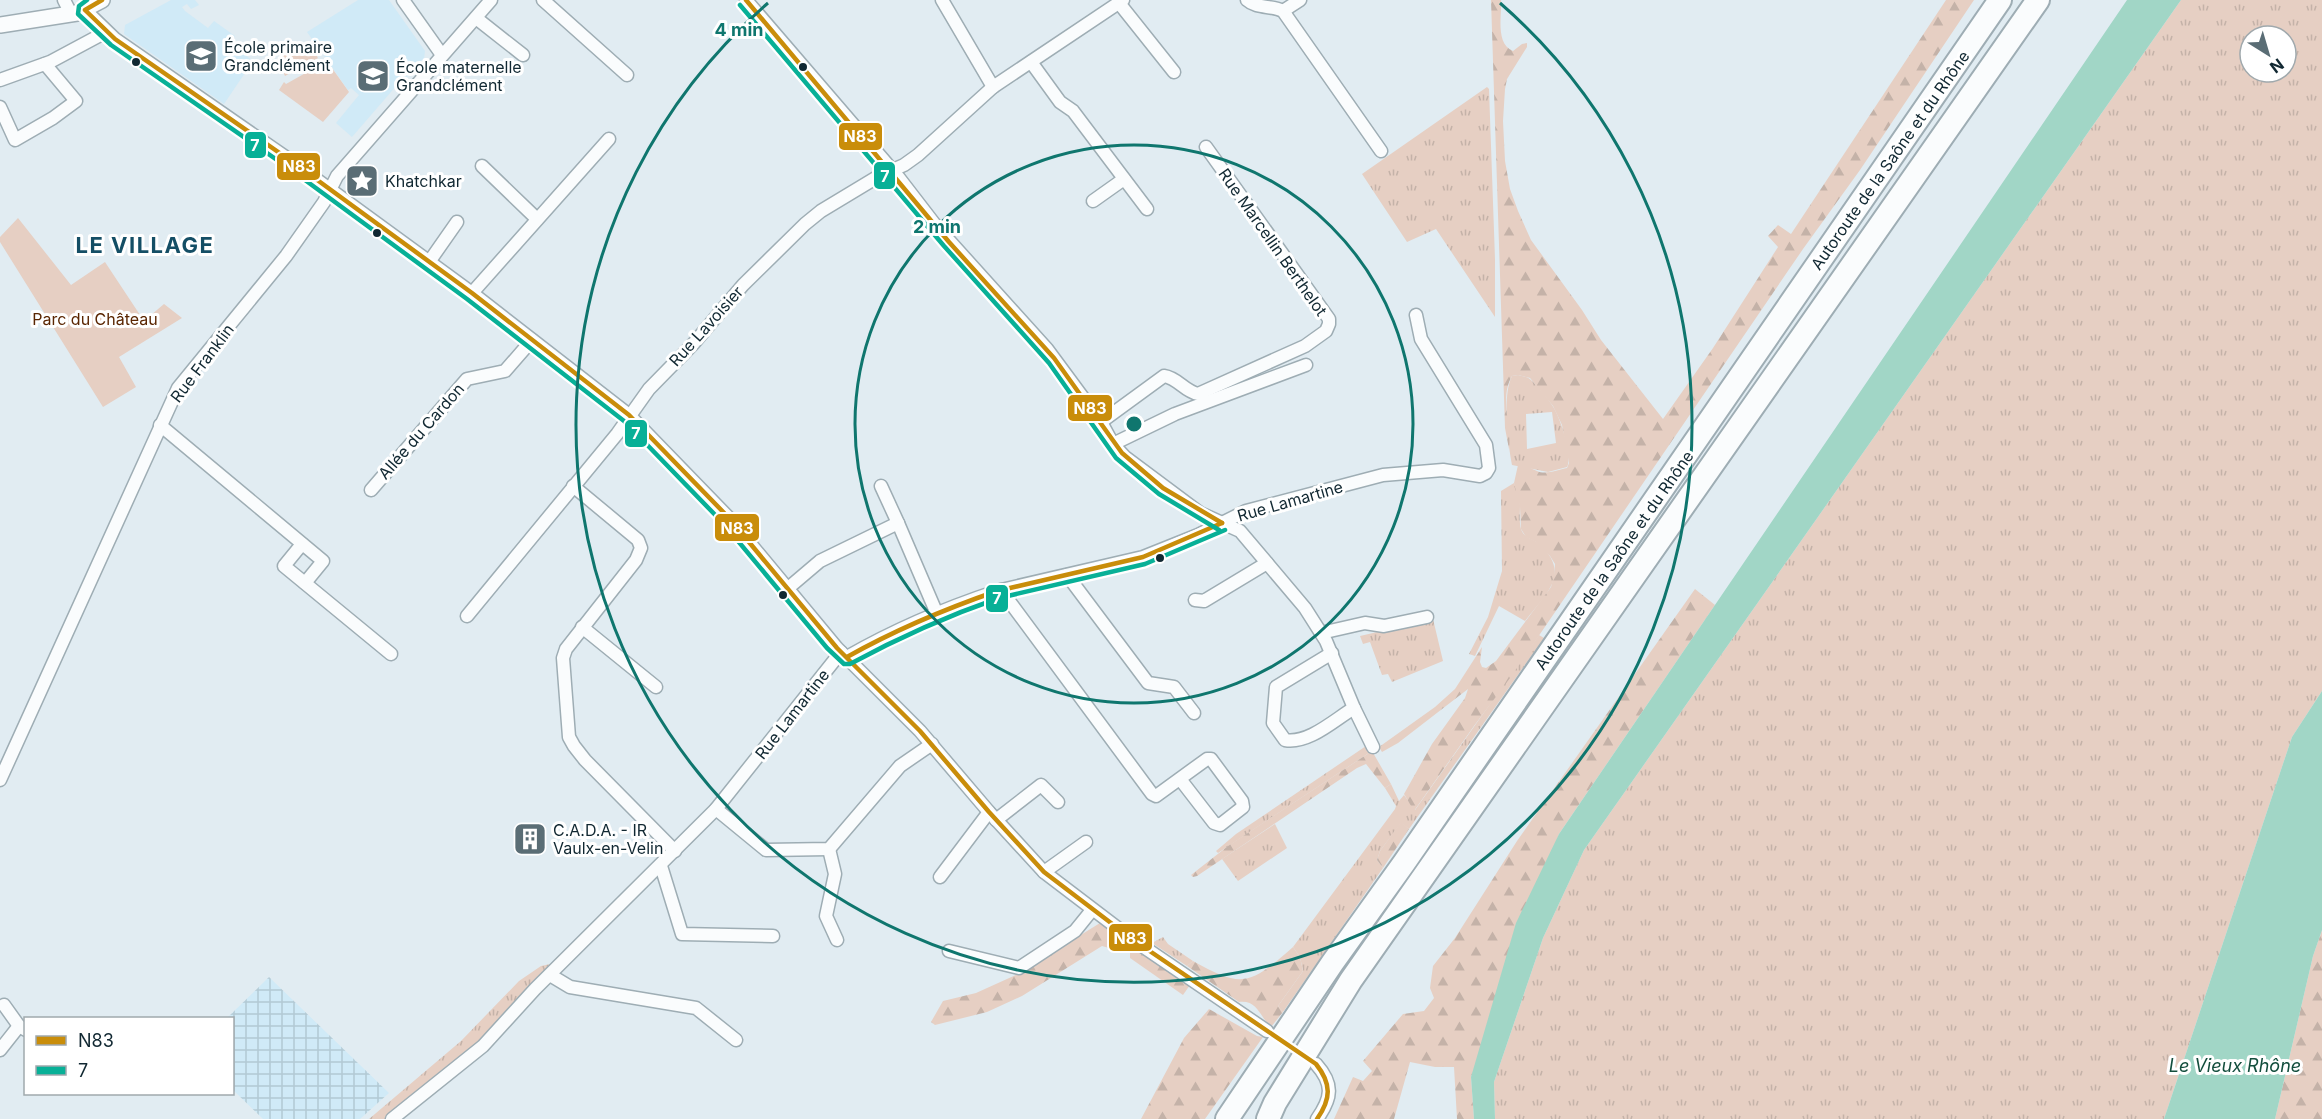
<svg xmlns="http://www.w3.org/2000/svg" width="2322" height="1119" viewBox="0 0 2322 1119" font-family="Inter,sans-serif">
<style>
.built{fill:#d0eaf7}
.industrial{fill:url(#industrial-grid)}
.grass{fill:url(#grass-tufts);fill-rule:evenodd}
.forest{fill:url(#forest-firs)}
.park{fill:#e6cfc3}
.water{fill:#a1d6c6}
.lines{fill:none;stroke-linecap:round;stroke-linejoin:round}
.minor-casing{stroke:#9eadb4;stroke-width:15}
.tertiary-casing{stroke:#9eadb4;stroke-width:18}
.motorway-casing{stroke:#9eadb4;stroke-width:26}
.minor{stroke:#fafcfd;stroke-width:12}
.tertiary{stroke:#fafcfd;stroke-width:15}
.motorway{stroke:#fafcfd;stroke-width:22}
.bus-1-casing{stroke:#fff;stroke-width:9}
.bus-2-casing{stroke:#fff;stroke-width:9}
.bus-1{stroke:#c98d0a;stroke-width:4.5}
.bus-2{stroke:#08b097;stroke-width:4.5}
.ring{fill:none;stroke:#0f766e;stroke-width:3}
.bus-dot{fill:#112832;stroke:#fff;stroke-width:2}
.labels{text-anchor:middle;stroke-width:6;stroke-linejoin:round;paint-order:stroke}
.poi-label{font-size:16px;fill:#112832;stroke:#fff;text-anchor:start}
.street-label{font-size:16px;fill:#112832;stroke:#fff}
.park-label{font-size:16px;fill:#5a2602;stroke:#fff}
.water-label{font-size:18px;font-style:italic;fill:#134e3d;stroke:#fff}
.district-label{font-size:22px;font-weight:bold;letter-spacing:1.5px;fill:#144e65;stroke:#fff}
.centre{fill:#0f766e;stroke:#fff;stroke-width:3}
.ring-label{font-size:18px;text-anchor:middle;font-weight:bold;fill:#0f766e;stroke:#fff;stroke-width:6;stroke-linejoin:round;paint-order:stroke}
.line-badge{stroke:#fff;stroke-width:2}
.badge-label{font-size:16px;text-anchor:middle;font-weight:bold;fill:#fff}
</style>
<defs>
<pattern id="industrial-grid" width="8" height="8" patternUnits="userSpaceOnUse" patternTransform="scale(1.5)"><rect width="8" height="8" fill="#d0eaf7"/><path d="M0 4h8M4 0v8" fill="none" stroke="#b2c9d4"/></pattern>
<pattern id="grass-tufts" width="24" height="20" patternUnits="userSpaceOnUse" patternTransform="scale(1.5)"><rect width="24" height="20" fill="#e6cfc3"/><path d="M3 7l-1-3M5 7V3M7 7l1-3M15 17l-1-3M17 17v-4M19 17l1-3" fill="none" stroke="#c4b2a8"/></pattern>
<pattern id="forest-firs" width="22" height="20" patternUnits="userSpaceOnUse" patternTransform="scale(1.5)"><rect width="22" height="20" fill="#e6cfc3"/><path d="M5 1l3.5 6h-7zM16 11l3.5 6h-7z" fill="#c4b2a8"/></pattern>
</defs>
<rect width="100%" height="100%" fill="#e1ecf2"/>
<g class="built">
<polygon points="171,0 195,0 199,5 191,9 187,4 182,7 185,11 208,28 214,21 235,36 230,43 253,61 224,104 124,34 125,25"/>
<polygon points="358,0 389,0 425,51 424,59 419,62 399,87 397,85 352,137 336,123 359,95 351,88 348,90 307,32"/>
</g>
<polygon class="industrial" points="269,977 389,1093 360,1119 263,1119 233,1090 232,1018 227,1018"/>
<g class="grass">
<path d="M2181,0H2322V691L2292,737L2164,1119H1495L1494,1082L1543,938L1584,850ZM2250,36H2286V72H2250Z"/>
<polygon points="1487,87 1489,89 1495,259 1495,317 1436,229 1407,242 1362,174"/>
<path d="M1518,375C1523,376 1528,377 1531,380C1538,386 1547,397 1552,405C1560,416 1573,456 1567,467L1548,472L1512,465C1508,445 1502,395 1512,376ZM1552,412L1556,443L1527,449L1526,414Z"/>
<path d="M1514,483C1517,490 1519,497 1520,505C1520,513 1519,522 1521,529C1524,538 1531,538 1538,543C1573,573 1545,595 1525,621L1499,606L1475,656L1469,654L1488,617L1502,571L1501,491Z"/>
<polygon points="1433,619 1443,661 1392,682 1388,674 1382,675 1370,642 1363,644 1360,636"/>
<polygon points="1539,635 1544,638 1409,829 1401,823 1380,851 1377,860 1383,868 1283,1012 1278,1006 1303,971 1300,957 1293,947 1395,809 1396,806 1385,788 1391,784 1399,801 1404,795 1415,810"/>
<polygon points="1369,744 1372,751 1218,853 1216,851 1236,834"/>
<polygon points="1275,824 1287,848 1238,881 1222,859"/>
<polygon points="1163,937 1168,944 1193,961 1187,966 1152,943"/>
<polygon points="550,964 488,1035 387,1119 369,1119 461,1041 519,981 541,966"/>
</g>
<g class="forest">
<path d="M1491,0H1501C1502,15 1495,44 1513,51L1522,44L1527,43V47L1507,79L1505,89L1503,121L1505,161L1510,189L1518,211L1531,240L1582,310L1601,340L1663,419L1713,348L1778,247L1768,236L1778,225L1791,234L1946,0H1974L1860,170L1803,249L1510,678L1474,726L1414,811L1404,794L1432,744L1465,698L1468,689L1398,743L1382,752L1379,747L1435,707L1455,689L1482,647L1480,662L1482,667L1486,668L1496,661L1551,587L1554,575L1555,564L1550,556L1536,542L1526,537L1521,529L1520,507L1514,483L1518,465C1527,466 1530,468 1537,471C1545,475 1558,470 1567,468L1569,463L1562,425L1553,406L1530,378L1518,375L1512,376C1499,398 1512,426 1509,449L1505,428Z"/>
<polygon points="1695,589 1715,605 1559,834 1471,1077 1474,1119 1457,1119 1454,1067 1435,1067 1410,1062 1394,1119 1334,1119 1353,1077 1363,1081 1372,1071 1363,1061 1403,1014 1424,1011 1434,998 1430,988 1433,966 1455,938 1517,841"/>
<polygon points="1372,751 1391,784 1385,788 1366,764 1357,768 1197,876 1193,877 1191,875 1228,846"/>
<polygon points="1401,822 1409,829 1383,868 1377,860 1380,851"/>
<polygon points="1100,923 1123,941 1124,945 1119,951 1102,946 1022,996 987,1012 935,1025 931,1022 943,1001 976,993 1018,974"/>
<polygon points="2322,930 2322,1119 2275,1119 2313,956"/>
<polygon points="1133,946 1190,985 1183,995 1130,958 1130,951"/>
<path d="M1293,947L1300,957L1303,971L1278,1006L1283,1012L1271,1027C1259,1016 1258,1000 1239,1002L1187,966L1193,961C1243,989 1250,985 1293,947Z"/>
<polygon points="1209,1009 1257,1036 1263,1037 1205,1119 1141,1119 1184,1038"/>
</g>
<g class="park">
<polygon points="309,42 318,58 285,76 277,59"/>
<polygon points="327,61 349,92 323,122 279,90 284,82 286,84"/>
<polygon points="18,218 71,285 105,262 144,321 164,304 182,318 119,357 136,387 103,407 0,242 0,237"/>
</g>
<g class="water">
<polygon points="2127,0 2181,0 1584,850 1543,938 1494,1082 1495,1119 1474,1119 1471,1077 1516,923 1559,834"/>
<polygon points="2322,691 2322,930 2313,956 2275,1119 2164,1119 2292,737"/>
</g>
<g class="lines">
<g class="minor-casing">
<g id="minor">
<polyline points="64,0 71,14"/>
<polyline points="403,0 442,55"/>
<polyline points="543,0 627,75"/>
<polyline points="746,0 899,178 936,226 1047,349 1101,422 1113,444 1125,457 1200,513 1240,531 1305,608 1326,641 1354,708 1373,747"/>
<polyline points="942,0 993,87"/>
<path d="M1247,0C1257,9 1271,5 1283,11L1381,151"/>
<polyline points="1119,3 1174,72"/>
<polyline points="85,10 115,39 294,163 472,293 629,415 729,518 837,648 920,731 989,812 1044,872 1132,939 1267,1031"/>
<polyline points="1283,11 1300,0"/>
<polyline points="476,18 523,55"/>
<polyline points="1031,62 1060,102 1073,111 1147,209"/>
<polyline points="0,80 50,62 106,32"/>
<polyline points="0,107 15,140 53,118 76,101 45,64"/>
<polyline points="482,166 537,219"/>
<polyline points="1093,201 1124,179"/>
<polyline points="429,262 457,222"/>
<polyline points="472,293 609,139"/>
<path d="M1101,422L1164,376C1178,378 1184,391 1198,394L1305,346L1326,331L1329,324V319L1206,147"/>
<polyline points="160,425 323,561 305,583"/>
<polyline points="1113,444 1175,414 1306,365"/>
<polyline points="573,486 638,540 641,548 636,560 566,649 563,658 569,737 574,746 585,760 675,851"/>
<polyline points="881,486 898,523"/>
<polyline points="371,490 467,379 505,371 532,340"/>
<polyline points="302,544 284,566 391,654"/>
<polyline points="1067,575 1148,683 1174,687 1194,713"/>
<polyline points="787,589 820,561 898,523 937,614"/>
<polyline points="1001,590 1152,794 1156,796 1207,759 1211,759 1242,801 1243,807 1220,825 1214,823 1180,779"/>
<polyline points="1195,600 1204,601 1267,563"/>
<polyline points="467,616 617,434 649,389 694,343 743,285 805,224 821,211 879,176 904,165 918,155 993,87 1123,0"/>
<polyline points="582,627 656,687"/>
<polyline points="1321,633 1365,623 1384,626 1427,617"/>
<path d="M1332,653L1276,687L1273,723L1285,740C1309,744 1334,720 1354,708"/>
<path d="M847,657C894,630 946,608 997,591L1143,557L1198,535L1246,511L1383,475L1443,470L1480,476L1486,473L1489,468L1486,445L1421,339L1416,315"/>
<polyline points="0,780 178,388 286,256 324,202 337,176 491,0"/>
<polyline points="716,809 766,850 829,849 900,766 932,744"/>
<polyline points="996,820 1041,785 1058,802"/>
<polyline points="829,849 835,874 826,916 837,940"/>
<polyline points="661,866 682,934 773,936"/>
<polyline points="1044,872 1086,842"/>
<polyline points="940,877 989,812"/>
<polyline points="949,951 1019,968 1075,931 1092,910"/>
<polyline points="550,975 570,987 696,1008 736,1040"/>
<polyline points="4,1005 19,1026 26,1030"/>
<polyline points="0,1050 19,1026"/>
<path d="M1316,1064C1334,1084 1332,1098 1317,1119"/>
<polyline points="392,1119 483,1046 535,989 716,809 841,652"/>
</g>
</g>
<g class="tertiary-casing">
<polyline id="tertiary" points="0,25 77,13 102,0"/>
</g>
<g class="motorway-casing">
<g id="motorway">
<polyline points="1227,1119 1333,962 1404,863 2000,0"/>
<polyline points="1268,1119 1275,1103 1351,980 2038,0"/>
</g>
</g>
<use href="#minor" class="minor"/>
<use href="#tertiary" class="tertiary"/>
<use href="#motorway" class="motorway"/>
<g class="bus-1-casing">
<g id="bus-1">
<path d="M102,0L85,10L115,39L294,163L472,293L629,415L729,518L837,648L920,731L989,812L1044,872L1132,939L1316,1064C1332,1084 1331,1099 1317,1119"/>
<polyline points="746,0 949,242 1054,358 1122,453 1163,488 1222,523"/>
<path d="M847,657C895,630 945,609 997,591L1143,557L1222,523"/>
</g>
</g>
<g class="bus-2-casing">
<g id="bus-2">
<path d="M87,0L79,6L78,14L111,45L290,169L467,299L624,421L723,523L827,648L844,664H850C898,638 947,616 999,598L1145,564L1225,530"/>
<polyline points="740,5 944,246 1049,363 1116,458 1159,494 1219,530"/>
</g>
</g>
<use href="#bus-1" class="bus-1"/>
<use href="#bus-2" class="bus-2"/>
</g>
<g class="ring">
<circle cx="1134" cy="424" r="279"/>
<path d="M1500 3A558 558 0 1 1 768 3"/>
</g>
<defs>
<g id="school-square" transform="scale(1.725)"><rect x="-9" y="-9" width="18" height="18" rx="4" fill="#5a6d75" stroke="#fff"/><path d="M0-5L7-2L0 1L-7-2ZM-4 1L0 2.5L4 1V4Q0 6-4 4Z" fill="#fff"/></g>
<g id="sight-square" transform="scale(1.725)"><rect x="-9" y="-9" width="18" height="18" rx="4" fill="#5a6d75" stroke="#fff"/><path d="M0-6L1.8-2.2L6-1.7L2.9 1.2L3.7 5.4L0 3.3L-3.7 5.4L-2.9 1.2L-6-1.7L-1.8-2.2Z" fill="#fff"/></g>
<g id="building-square" transform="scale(1.725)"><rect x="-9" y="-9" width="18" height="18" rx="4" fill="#5a6d75" stroke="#fff"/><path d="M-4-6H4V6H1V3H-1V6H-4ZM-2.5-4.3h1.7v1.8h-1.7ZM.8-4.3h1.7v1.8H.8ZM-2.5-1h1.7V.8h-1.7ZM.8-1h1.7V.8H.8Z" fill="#fff"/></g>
</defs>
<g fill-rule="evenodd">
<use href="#school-square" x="201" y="56"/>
<use href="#school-square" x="373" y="76"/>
<use href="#sight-square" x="362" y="181"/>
<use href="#building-square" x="530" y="839"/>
</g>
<g class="bus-dot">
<circle cx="136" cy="62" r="5"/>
<circle cx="803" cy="67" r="5"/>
<circle cx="377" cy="233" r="5"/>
<circle cx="1160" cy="558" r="5"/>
<circle cx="783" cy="595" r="5"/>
</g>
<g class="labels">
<g class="poi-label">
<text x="224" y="53">École primaire<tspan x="224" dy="18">Grandclément</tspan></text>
<text x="396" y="73">École maternelle<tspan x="396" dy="18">Grandclément</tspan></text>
<text x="385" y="187">Khatchkar</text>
<text x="553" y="836">C.A.D.A. - IR<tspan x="553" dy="18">Vaulx-en-Velin</tspan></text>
</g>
<g class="street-label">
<text transform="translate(1890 160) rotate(-55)" y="6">Autoroute de la Saône et du Rhône</text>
<text transform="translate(1273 242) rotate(55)" y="6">Rue Marcellin Berthelot</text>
<text transform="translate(706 326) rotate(-48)" y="6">Rue Lavoisier</text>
<text transform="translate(202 363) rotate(-53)" y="6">Rue Franklin</text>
<text transform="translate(421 431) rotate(-49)" y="6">Allée du Cardon</text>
<text transform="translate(1290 501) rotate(-16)" y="6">Rue Lamartine</text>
<text transform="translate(1614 560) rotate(-55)" y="6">Autoroute de la Saône et du Rhône</text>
<text transform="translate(792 714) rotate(-52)" y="6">Rue Lamartine</text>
</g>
<g class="park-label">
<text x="95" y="325">Parc du Château</text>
</g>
<g class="water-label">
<text x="2235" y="1072">Le Vieux Rhône</text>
</g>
<g class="district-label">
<text x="145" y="253">LE VILLAGE</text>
</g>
</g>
<circle cx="1134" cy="424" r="9" class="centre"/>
<g class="ring-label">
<text x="739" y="36">4 min</text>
<text x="937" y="233">2 min</text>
</g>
<g class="line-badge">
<rect x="838" y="122" width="45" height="29" rx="6" fill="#c98d0a"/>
<rect x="244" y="131" width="23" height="28" rx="6" fill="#08b097"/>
<rect x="276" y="152" width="45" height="29" rx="6" fill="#c98d0a"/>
<rect x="873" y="161" width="23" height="29" rx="6" fill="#08b097"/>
<rect x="1067" y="394" width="46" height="28" rx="6" fill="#c98d0a"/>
<rect x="624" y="419" width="24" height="29" rx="6" fill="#08b097"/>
<rect x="714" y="513" width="46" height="29" rx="6" fill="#c98d0a"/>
<rect x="985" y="584" width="24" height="29" rx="6" fill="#08b097"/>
<rect x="1108" y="923" width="45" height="29" rx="6" fill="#c98d0a"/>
</g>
<g class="badge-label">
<text x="860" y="142">N83</text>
<text x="255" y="151">7</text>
<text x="299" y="172">N83</text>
<text x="885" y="182">7</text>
<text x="1090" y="414">N83</text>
<text x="636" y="439">7</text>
<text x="737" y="534">N83</text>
<text x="997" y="604">7</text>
<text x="1130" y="944">N83</text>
</g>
<rect x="24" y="1017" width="210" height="78" fill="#ffffff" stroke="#a0a9ad" stroke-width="1.5"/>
<rect x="36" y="1036" width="30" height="9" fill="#c98d0a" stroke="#a0a9ad" stroke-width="1.5"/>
<text x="78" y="1047" font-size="18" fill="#112832">N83</text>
<rect x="36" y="1066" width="30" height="9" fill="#08b097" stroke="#a0a9ad" stroke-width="1.5"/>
<text x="78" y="1077" font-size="18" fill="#112832">7</text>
<g transform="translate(2268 54) rotate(143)"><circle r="28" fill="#ffffff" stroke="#a0a9ad" stroke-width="1.5"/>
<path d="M0-4.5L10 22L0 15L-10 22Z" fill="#5a6d75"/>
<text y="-9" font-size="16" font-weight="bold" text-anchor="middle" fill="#112832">N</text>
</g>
</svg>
